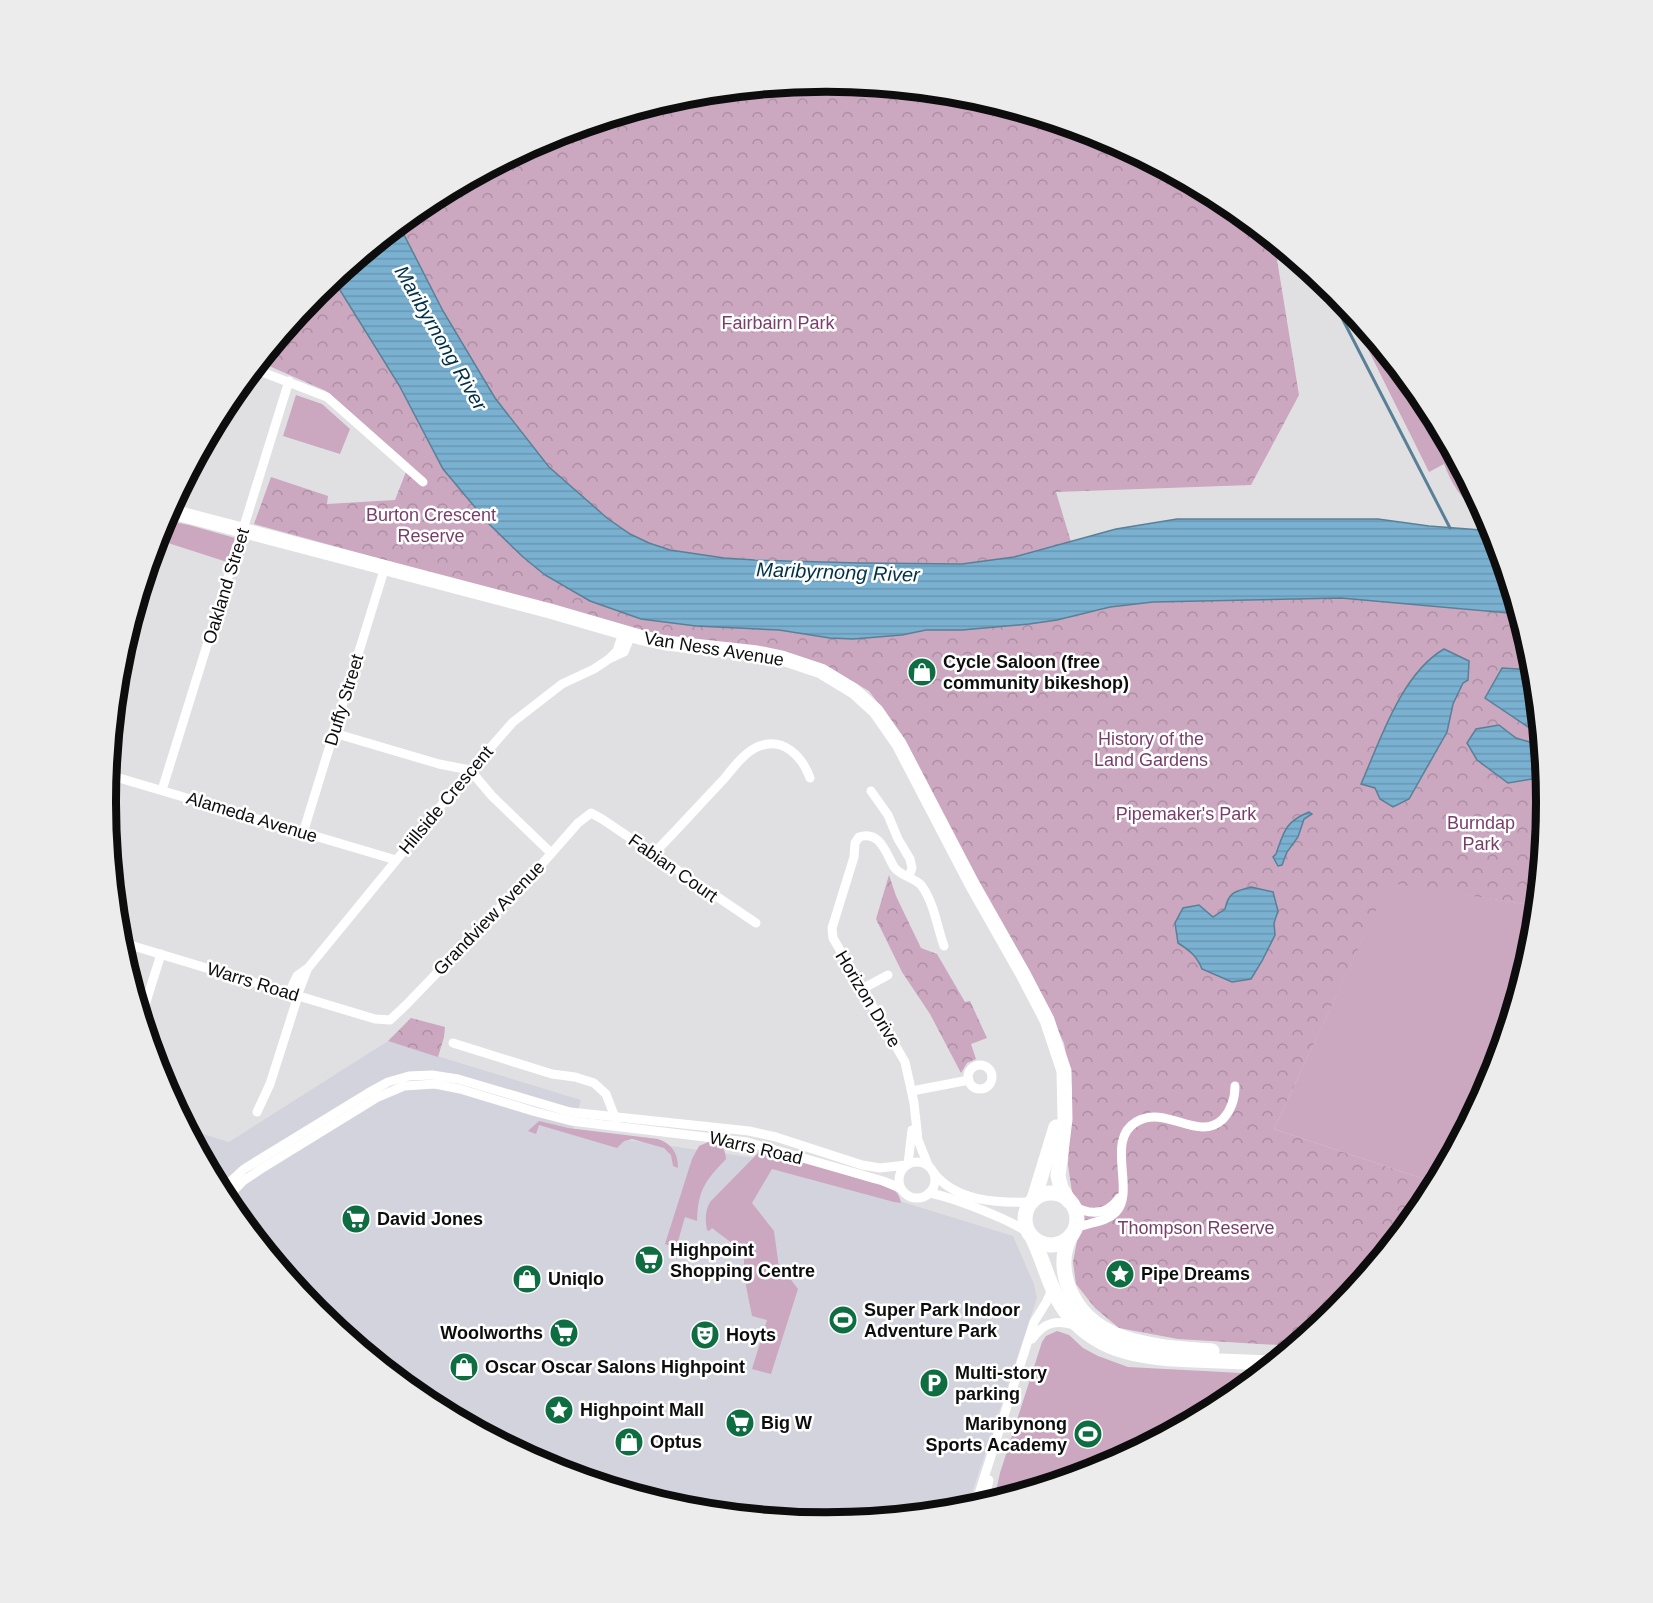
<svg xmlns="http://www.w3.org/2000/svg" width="1653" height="1603" viewBox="0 0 1653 1603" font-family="Helvetica,sans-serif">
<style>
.built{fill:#d3d3dd}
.green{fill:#cba7c0}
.park{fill:url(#park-crowns)}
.water{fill:url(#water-rules);stroke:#598096;stroke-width:1.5}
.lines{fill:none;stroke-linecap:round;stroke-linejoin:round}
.stream{stroke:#598096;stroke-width:3}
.minor{stroke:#fff;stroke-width:9}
.primary{stroke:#fff;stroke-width:15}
.labels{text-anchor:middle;stroke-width:5;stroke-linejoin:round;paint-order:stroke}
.park-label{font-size:18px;fill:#7a3d6b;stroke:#fff}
.street-label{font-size:18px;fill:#0d0d0e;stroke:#fff}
.poi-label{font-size:18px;font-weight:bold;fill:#0d0d0e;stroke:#fff;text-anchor:start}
.water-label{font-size:20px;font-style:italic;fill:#003146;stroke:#fff}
.rim{fill:none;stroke:#0d0d0e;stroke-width:8}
</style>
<defs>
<pattern id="park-crowns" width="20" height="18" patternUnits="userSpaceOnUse" patternTransform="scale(1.5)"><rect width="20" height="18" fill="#cba7c0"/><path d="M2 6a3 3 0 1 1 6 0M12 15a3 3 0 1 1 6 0" fill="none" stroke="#ad8fa4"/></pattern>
<pattern id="water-rules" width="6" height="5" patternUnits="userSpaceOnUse" patternTransform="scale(1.5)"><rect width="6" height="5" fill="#7ab1d1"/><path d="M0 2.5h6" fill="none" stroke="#6897b2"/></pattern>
</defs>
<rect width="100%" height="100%" fill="#e0e0e3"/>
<polygon class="built" points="388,1041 581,1100 572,1132 763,1159 1013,1236 1034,1284 1037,1298 967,1508 826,1522 686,1508 550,1467 426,1400 317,1311 227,1201 199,1148 203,1134 229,1142"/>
<g class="green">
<path d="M1345,303L1426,402L1485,513C1463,505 1452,484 1444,464L1429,472Z"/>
<polygon points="296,395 322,404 350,429 340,454 283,436"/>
<polygon points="164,520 189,525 235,538 227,562 165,542 158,563 150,560"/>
<polygon points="1389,882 1537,906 1533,942 1492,1078 1436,1183 1274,1129"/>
<path d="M539,1121L568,1128L658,1139C672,1144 678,1153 678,1168L673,1166L671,1155L664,1148L632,1139L624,1141L617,1148L539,1125L536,1134L528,1131Z"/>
<path d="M713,1140C722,1144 725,1148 726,1159C705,1181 698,1190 697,1221L685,1217L676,1248L665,1244L692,1159L699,1146Z"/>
<path d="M760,1151H769L873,1183C886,1184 899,1188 901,1203L894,1202L772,1169L752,1203L774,1231L780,1275L789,1277L798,1289L771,1374L752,1369L767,1320L752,1316L744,1276V1258L737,1247L712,1228L709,1231L707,1230C705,1220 705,1211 710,1202Z"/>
<polygon points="1057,1331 1069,1335 1083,1348 1098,1356 1128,1367 1260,1374 1226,1401 1102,1467 994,1500 1000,1473 1042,1342 1046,1336"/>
</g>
<g class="park">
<polygon points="826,81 967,95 1103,136 1227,203 1274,241 1299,395 1251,485 1056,492 1071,542 1014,557 962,564 858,563 724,558 670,550 649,543 630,534 607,518 549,467 514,424 495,398 443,311 399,225 427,202 551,136 686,95"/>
<polygon points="333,279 399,385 443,469 489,524 523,557 545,575 590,601 641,619 696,626 779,630 830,638 853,639 902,635 926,630 962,630 1029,624 1057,620 1110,607 1153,602 1341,598 1519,614 1533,661 1547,802 1537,906 1389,883 1274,1129 1436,1183 1425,1202 1336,1311 1294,1346 1178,1339 1119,1328 1095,1308 1076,1284 1073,1262 1082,1215 1072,1192 1068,1165 1072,1090 1064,1043 1021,957 955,840 904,738 869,691 831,669 787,652 644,634 585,615 254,524 271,477 328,496 327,504 395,500 409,464 326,391 260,362 317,292"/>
<polygon points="889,875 896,896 921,948 937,954 965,1002 970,1001 987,1038 971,1044 976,1059 967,1063 961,1073 930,1014 902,972 876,919"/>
<polygon points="411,1018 445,1027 444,1037 438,1057 388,1041"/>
</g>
<g class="water">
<polygon points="399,225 443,311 495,398 549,467 607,518 630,534 649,543 670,550 724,558 755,560 858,563 962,564 1014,557 1116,529 1177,519 1378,519 1429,526 1494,531 1519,614 1341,598 1153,602 1110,607 1057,620 1029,624 962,630 926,630 902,635 853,639 830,638 779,630 696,626 641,619 590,601 545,575 523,557 489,524 443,469 399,385 333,279"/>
<path d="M1444,649L1469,661L1468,680L1463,683L1453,704L1447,732L1409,799L1393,807L1380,799L1375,788L1361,784C1380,741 1401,674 1444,649Z"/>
<polygon points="1502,668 1534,670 1540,735 1485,698"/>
<polygon points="1499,725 1516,738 1533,743 1542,751 1546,788 1532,779 1508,783 1477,760 1467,743 1476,729"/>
<path d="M1309,812L1312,814L1304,819L1298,837L1287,852L1282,865L1278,866L1273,857L1276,854C1284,831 1285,822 1309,812Z"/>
<path d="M1251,887L1273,892L1278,911L1274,923L1275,935L1262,961L1251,979L1232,982L1202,969C1197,956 1189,950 1178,943L1175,923L1183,908L1199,905L1213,917L1225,909C1229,891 1235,892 1251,887Z"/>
</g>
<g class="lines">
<polyline class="stream" points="1324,283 1450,528"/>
<g class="minor">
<polyline points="254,369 327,397 423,482"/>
<polyline points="611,658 624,652 631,635"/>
<polyline points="334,733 439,764 470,770 492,796 551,853"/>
<polyline points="109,775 396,860"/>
<polyline points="162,790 289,381"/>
<polyline points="871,791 888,815 898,839 910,859 912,868 909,876"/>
<polyline points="303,833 385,567"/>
<path d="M654,853C678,829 700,804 724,779C733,768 744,753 757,747C783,736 802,756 810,778"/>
<polyline points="120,942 375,1019 390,1020 406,1005 542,864 578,823 591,813 602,819 756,923"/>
<polyline points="864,988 888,975"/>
<polyline points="289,993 297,976 308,968 462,780 513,722 562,684 594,669 609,659 617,651 623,633"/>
<polyline points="297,996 307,970"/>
<polyline points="142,1015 161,954"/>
<polyline points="453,1043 552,1074 575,1077 594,1083 606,1094 616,1120"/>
<circle cx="980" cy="1077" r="12"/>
<polyline points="912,1091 969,1080"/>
<polyline points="257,1112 270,1084 298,996"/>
<circle cx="917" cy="1180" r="18"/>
<polyline points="908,1164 912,1130"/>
<path d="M928,1165L918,1140L914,1103L905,1062L833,938L832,928L854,857L855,843L859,837C880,830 886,853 894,867C900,876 913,877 921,885C934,902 937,927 944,946"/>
<path d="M933,1172C956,1202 997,1203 1031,1202"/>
<polyline points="221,1190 244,1169 368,1093 388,1082 409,1076 432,1075 458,1079 570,1112 749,1131 776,1137 862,1165 880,1168 906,1165"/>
<path d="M929,1193C949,1196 1015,1221 1029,1234"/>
<polyline points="226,1199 243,1181 261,1169 378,1097 404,1086 435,1084 460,1089 536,1112 571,1121 747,1142 883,1181 900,1188"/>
<path d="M1072,1205C1090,1216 1107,1215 1119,1198"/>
<path d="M1074,1229C1088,1222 1105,1223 1116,1212C1136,1191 1105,1140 1136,1122C1167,1104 1198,1143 1223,1119C1232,1109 1235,1099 1235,1086"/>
<path d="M1032,1339C1044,1322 1057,1319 1076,1326"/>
<polyline points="984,1503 989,1480"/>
<polyline points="975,1506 1034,1322 1047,1301 1052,1289"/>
</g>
<g class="primary">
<polyline points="169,511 550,611 643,638 666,643 757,653 782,658 821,671 854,691 876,711 899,744 972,884 1023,974 1047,1020 1064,1071 1065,1119 1058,1176 1061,1188 1069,1201"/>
<circle cx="1051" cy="1219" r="26"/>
<polyline points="1034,1199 1056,1127"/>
<path d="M1072,1234C1062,1250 1062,1266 1067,1283C1087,1345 1158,1347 1212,1351"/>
<path d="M1032,1237C1045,1263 1050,1293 1069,1316C1102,1355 1147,1358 1194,1360C1220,1361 1246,1362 1272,1363"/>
</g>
</g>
<defs>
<g id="shop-disc" transform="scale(1.5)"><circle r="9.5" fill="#0f6d42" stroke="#fff"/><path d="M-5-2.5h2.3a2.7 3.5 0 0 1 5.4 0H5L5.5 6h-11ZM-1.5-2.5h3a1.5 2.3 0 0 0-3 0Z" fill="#fff"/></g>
<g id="supermarket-disc" transform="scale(1.5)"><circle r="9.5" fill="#0f6d42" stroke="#fff"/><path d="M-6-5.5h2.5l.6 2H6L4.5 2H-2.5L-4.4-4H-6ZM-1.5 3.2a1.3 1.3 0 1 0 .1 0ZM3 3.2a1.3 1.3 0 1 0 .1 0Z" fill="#fff"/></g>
<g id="sight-disc" transform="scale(1.5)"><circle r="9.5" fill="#0f6d42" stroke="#fff"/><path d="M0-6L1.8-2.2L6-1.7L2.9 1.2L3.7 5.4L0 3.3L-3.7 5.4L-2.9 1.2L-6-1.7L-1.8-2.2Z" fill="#fff"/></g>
<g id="stadium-disc" transform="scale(1.5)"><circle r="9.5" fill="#0f6d42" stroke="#fff"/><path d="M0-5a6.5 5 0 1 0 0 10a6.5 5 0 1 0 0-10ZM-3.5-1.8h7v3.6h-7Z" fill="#fff"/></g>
<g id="theatre-disc" transform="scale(1.5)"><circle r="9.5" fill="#0f6d42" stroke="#fff"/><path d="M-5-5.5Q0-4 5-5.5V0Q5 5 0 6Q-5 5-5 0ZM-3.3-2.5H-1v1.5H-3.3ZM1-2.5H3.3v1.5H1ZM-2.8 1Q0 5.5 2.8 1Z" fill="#fff"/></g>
<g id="parking-disc" transform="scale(1.5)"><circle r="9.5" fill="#0f6d42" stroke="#fff"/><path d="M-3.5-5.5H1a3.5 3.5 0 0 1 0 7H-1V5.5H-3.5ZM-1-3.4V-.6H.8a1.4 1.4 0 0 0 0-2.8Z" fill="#fff"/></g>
</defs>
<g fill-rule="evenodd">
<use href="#shop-disc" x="922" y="672"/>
<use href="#supermarket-disc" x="356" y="1219"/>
<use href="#supermarket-disc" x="649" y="1260"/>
<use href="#sight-disc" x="1120" y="1274"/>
<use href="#shop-disc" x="527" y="1279"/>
<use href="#stadium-disc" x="843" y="1320"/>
<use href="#supermarket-disc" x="564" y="1333"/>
<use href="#theatre-disc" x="705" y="1335"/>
<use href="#shop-disc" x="464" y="1367"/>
<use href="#parking-disc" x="934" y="1383"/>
<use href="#sight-disc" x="559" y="1410"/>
<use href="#supermarket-disc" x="740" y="1423"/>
<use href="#stadium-disc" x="1088" y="1434"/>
<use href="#shop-disc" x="629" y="1442"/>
</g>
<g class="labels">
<g class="park-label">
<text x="778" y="329">Fairbairn Park</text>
<text x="431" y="521">Burton Crescent<tspan x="431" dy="21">Reserve</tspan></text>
<text x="1151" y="745">History of the<tspan x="1151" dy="21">Land Gardens</tspan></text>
<text x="1186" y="820">Pipemaker's Park</text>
<text x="1481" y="829">Burndap<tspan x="1481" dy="21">Park</tspan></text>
<text x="1196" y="1234">Thompson Reserve</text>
</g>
<g class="street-label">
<text transform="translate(226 586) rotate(-73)" y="6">Oakland Street</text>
<text transform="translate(714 649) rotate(9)" y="6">Van Ness Avenue</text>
<text transform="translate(344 700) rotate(-73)" y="6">Duffy Street</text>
<text transform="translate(446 800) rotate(-50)" y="6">Hillside Crescent</text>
<text transform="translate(252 817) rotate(17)" y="6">Alameda Avenue</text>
<text transform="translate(673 868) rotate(35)" y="6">Fabian Court</text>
<text transform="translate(489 918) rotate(-46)" y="6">Grandview Avenue</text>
<text transform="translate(253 982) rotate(17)" y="6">Warrs Road</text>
<text transform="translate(868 999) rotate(59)" y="6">Horizon Drive</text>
<text transform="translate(756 1148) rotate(13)" y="6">Warrs Road</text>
</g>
<g class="poi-label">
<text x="943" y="668">Cycle Saloon (free<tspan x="943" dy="21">community bikeshop)</tspan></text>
<text x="377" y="1225">David Jones</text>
<text x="670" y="1256">Highpoint<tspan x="670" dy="21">Shopping Centre</tspan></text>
<text x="1141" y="1280">Pipe Dreams</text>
<text x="548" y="1285">Uniqlo</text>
<text x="864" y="1316">Super Park Indoor<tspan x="864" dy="21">Adventure Park</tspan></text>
<text x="543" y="1339" text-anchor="end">Woolworths</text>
<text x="726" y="1341">Hoyts</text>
<text x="485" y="1373">Oscar Oscar Salons Highpoint</text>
<text x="955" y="1379">Multi-story<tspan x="955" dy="21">parking</tspan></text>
<text x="580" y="1416">Highpoint Mall</text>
<text x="761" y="1429">Big W</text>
<text x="1067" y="1430" text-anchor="end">Maribynong<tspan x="1067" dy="21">Sports Academy</tspan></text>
<text x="650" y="1448">Optus</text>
</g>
<g class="water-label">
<text transform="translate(441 338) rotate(60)" y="7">Maribyrnong River</text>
<text transform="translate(838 572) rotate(2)" y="7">Maribyrnong River</text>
</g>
</g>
<path d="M0 0H1653V1603H0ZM116 802a710 710 0 1 1 1420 0a710 710 0 1 1-1420 0Z" fill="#ececec" fill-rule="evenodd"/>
<path class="rim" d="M116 802a710 710 0 1 1 1420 0a710 710 0 1 1-1420 0Z"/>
</svg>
